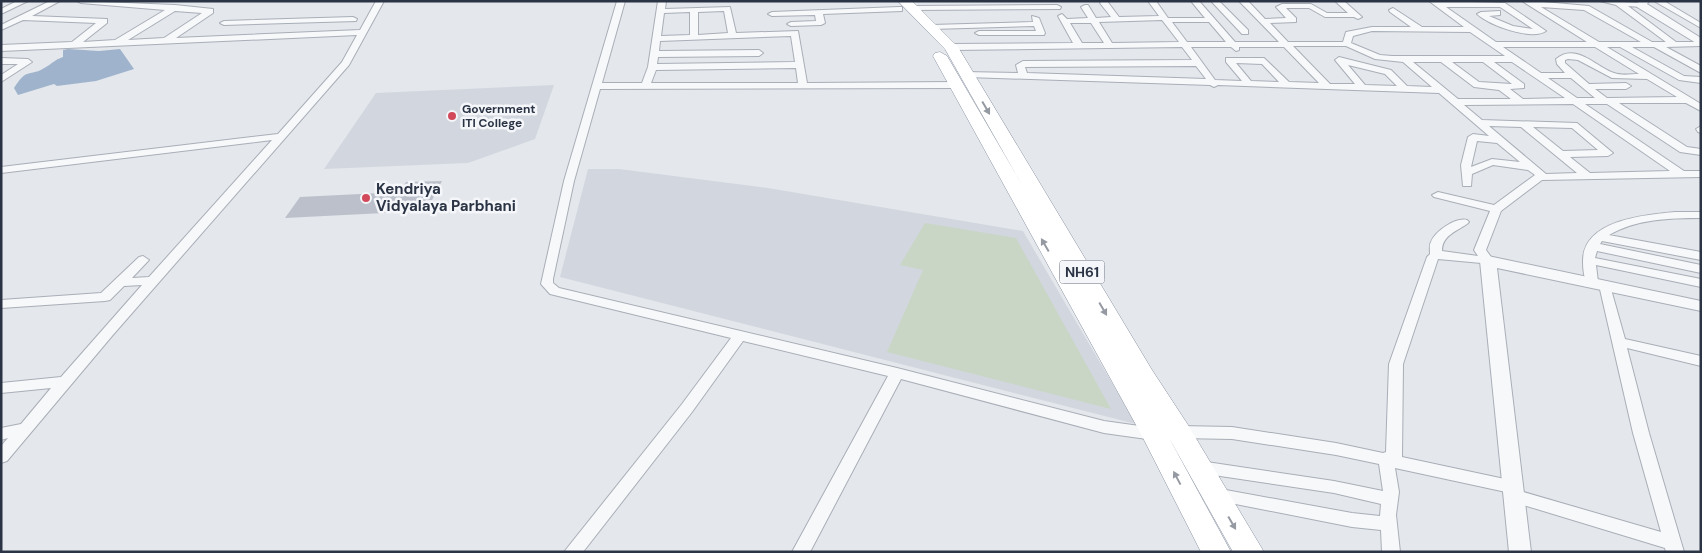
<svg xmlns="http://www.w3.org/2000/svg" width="1702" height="553" viewBox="0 0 1702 553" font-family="'DM Sans',sans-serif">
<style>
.built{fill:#d2d6de}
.green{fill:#c9d6c5}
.water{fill:#9fb4cc}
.building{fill:#bbc0ca}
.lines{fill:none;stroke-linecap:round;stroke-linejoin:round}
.minor-casing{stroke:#a9aeb7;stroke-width:2}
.tertiary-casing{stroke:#a9aeb7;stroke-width:2}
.trunk-casing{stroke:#8b94a3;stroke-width:1}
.minor{fill:#f7f8fa;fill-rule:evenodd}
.tertiary{fill:#f7f8fa;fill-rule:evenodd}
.trunk{fill:#fff;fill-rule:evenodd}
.oneway{fill:#959aa2}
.poi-dot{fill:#d1495b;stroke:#f4f6f9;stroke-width:2}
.labels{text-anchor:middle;stroke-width:5;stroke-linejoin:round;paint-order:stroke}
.far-poi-label{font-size:12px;font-weight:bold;fill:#2b3445;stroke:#f4f6f9;text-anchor:start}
.shield{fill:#f4f6f9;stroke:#676e7b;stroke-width:1}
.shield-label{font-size:14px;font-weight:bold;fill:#2b3445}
.poi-label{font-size:15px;font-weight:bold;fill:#2b3445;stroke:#f4f6f9;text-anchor:start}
</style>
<rect width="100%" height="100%" fill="#e4e7ec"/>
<g class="built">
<polygon points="554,85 535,139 468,163 324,169 376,93"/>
<polygon points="588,169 619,169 768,188 1023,231 1136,424 560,277"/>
</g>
<polygon class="green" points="925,223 1016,238 1111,409 887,352 923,270 900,265"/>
<path class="water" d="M68,49L99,51L120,49L134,69L96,81L57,86L54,84L18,95L14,88C28,66 29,78 46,67C53,63 54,60 63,57V50Z"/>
<polygon class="building" points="442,181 432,200 426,200 423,207 407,208 404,212 285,218 300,197 400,192 406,182"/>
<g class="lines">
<g class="minor-casing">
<g id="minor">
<polygon points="17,1 28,1 1,14 1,9"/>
<path d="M50,1H60L32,16L107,19V23L83,42L115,40L165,10L81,3L77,1L175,5L213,9V13L176,38L360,30L376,1H384L349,65L112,336L7,461L1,463V446L8,438L1,440V428L21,424L51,388L1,393V383L61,377L142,285L124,286L110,300L105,301L1,308V300L101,293L139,257L143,256L149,260L132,278L149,277L272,140L1,173V167L278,134L342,62L357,35L1,51V45L72,42L96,23L23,20L1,30V25ZM175,11L202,13L164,38L128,40Z"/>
<path d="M617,1H625L602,83H642L648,67L658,1H666L665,9L730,7L736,33L798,31L807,83L956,82L961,85L956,88L600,89L574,181L553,279V283L559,288L897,368L1104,421L1154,428L1179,426L1232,427L1336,443L1383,453L1386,452L1389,364L1427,257L1430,254C1430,250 1429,245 1431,242C1435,231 1456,217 1467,220L1469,222L1467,224C1455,232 1442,236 1442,251L1478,256L1474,250L1490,211L1434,197L1432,195L1438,192L1494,205L1535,175L1528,170L1493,165L1472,174L1471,186H1463L1461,165L1468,137L1473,134L1489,136L1439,93L1218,85L1214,87L1210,85L967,77L964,76V72L1018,73L1016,65L1023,61L1192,60L1182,47L951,50L947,47L951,44L1073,43L1058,16L1062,14L1067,19L1088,18L1081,7L1085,5H1088L1096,18L1111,17L1100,3L1102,1H1107L1119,17L1159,16L1148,1H1156L1168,18H1205L1191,1H1199L1235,42H1279L1239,1H1248L1265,19L1286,18L1276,7L1282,4H1311L1327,13H1348L1335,1H1344L1362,17L1358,19L1354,17H1325L1309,8H1286L1296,18V22L1270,23L1288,42H1343L1346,32L1372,27H1411L1390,12L1389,10L1393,8L1422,27H1464L1429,1H1438L1505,3L1546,31C1531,41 1489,25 1477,14L1481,12L1500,11V15L1489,16L1513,26L1533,29L1500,7H1446L1496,42H1587L1522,1H1532L1589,6L1652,42H1666L1616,5L1600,1L1644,3L1645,5L1641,7L1628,6L1676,42H1701V46L1666,47L1701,66V73L1654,47H1632L1684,76L1701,77V83L1679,80L1620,47H1607L1701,104V111L1686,103H1619L1687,147L1701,149V155L1680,152L1607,104H1585L1684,171H1701V177L1542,180L1501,211L1486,250L1494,261L1492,264L1438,259L1403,364L1402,457L1514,481L1520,482L1522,487L1520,491L1661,532L1633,433L1599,285L1601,282H1609L1625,339L1701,356V366L1627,348L1649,433L1684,552H1666L1665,548L1507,500L1505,495L1506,492L1395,468L1399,492L1396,515L1400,552H1382L1381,530L1352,527L1215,500L1209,499L1207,494L1209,489L1215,488L1352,513L1380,516L1381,504L1334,493L1200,473L1194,471L1192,467L1194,463L1200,461L1334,481L1383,491L1379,464L1336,455L1232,439L1179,438L1154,440L1104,433L901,379L810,552H792L888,376L743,341L692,412L583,552H564L682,404L731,338L550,294L541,284L564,181ZM1541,7L1584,10L1641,42H1599ZM724,11L728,33L698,35V12ZM690,12V35L661,36L664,13ZM1162,20L1179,42L1112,43L1099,22ZM1172,22H1209L1226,42H1187ZM1070,23H1091L1104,43H1082ZM1372,31L1470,32L1505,56H1392L1380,55L1351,43L1353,36ZM791,36L795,62L657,64L658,57L759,56L763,53L759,50L659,51L660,41ZM1293,46H1346L1375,59L1403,62L1432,87L1407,86L1391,70L1339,57L1335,60L1355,84H1330ZM1191,47H1231L1236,51L1239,50V47H1284L1319,83L1289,82L1264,58H1226V62L1242,81L1215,80ZM1503,47H1595L1639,74C1631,74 1622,76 1614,73C1596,67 1576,42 1556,59L1557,64L1565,73H1541ZM1568,59L1578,60L1612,78L1647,79L1677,97L1607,98L1595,89H1626L1631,86L1626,83L1589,84L1565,63V60ZM1413,62H1441L1474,87L1499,90L1511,99H1458ZM1452,62H1483L1512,84L1479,82ZM1494,62H1512L1565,98L1523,99L1510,89L1524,88V84ZM1236,63L1262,64L1279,82L1251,81ZM1348,65L1385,74L1397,86L1365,85ZM1196,66L1206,79L1027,73L1025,67ZM796,68L798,83H651L656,70ZM1548,78H1571L1595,98H1577ZM1573,104L1670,171L1590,173L1570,157L1608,156L1613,153L1577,123L1482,120L1464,105ZM1489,126L1521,127L1577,173L1546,174ZM1533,127L1572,128L1598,150L1563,151ZM1477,141L1497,143L1520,162L1492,159L1471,167Z"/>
<polygon points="1211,1 1219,1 1248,30 1248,34 1242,34"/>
<polygon points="1654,1 1664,1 1701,23 1701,28"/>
<polygon points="1057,5 1061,7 1060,9 912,10 908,8 912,6"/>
<polygon points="899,7 902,7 902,11 823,14 825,23 821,25 791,26 787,24 791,22 816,21 815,15 772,16 768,14 772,12"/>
<polygon points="1032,16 1039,18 1045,33 1044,35 979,35 975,33 979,31 1036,31 1034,26 932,29 928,27 932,25 1033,22"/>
<polygon points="353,17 357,19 356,21 224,25 220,23 224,21"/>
<polygon points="1,58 28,59 32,62 1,82 1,75 18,64 1,64"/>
<polygon points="1701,126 1701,133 1698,132 1696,129"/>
<path d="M1675,212H1701V218C1670,218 1636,219 1609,235L1701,252V260L1602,241L1600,244L1701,265V273L1597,251L1595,258L1701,279V287L1596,265L1598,282L1592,286L1588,285C1584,279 1583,269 1583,262C1582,220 1644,215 1675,212Z"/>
</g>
</g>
<g class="tertiary-casing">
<g id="tertiary">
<polygon points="1639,1 1649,1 1647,4 1701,38 1701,46 1637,7 1636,5"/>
<polygon points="1488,256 1701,301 1701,311 1497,268 1531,552 1509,552 1480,261"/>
</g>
</g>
<g class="trunk-casing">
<polygon id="trunk" points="898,1 912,1 958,47 1152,370 1188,425 1264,552 1233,552 1168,436 1231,552 1201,552 1141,434 933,56 935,53 940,52 947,56 1022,185 945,49"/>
</g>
<use href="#minor" class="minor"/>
<use href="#tertiary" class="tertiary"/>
<use href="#trunk" class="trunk"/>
</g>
<defs><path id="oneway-solid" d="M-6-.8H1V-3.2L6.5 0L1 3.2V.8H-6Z" transform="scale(1.25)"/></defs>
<g class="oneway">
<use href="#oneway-solid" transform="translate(986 108) rotate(60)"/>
<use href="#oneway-solid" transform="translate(1045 245) rotate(-120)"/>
<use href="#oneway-solid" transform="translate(1103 309) rotate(60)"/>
<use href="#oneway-solid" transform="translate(1177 478) rotate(-118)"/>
<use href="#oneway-solid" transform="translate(1232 523) rotate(60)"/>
</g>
<g class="poi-dot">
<circle cx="452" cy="116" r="5"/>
<circle cx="366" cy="198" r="5"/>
</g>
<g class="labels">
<g class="far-poi-label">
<text x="462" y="113">Government<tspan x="462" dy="14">ITI College</tspan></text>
</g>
<rect class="shield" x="1059.5" y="260.5" width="45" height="23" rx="4"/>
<g class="shield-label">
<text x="1082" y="277">NH61</text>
</g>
<g class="poi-label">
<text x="376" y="194">Kendriya<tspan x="376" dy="17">Vidyalaya Parbhani</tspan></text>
</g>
</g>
<rect width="1702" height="553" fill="none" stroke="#2b3445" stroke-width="5"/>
</svg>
